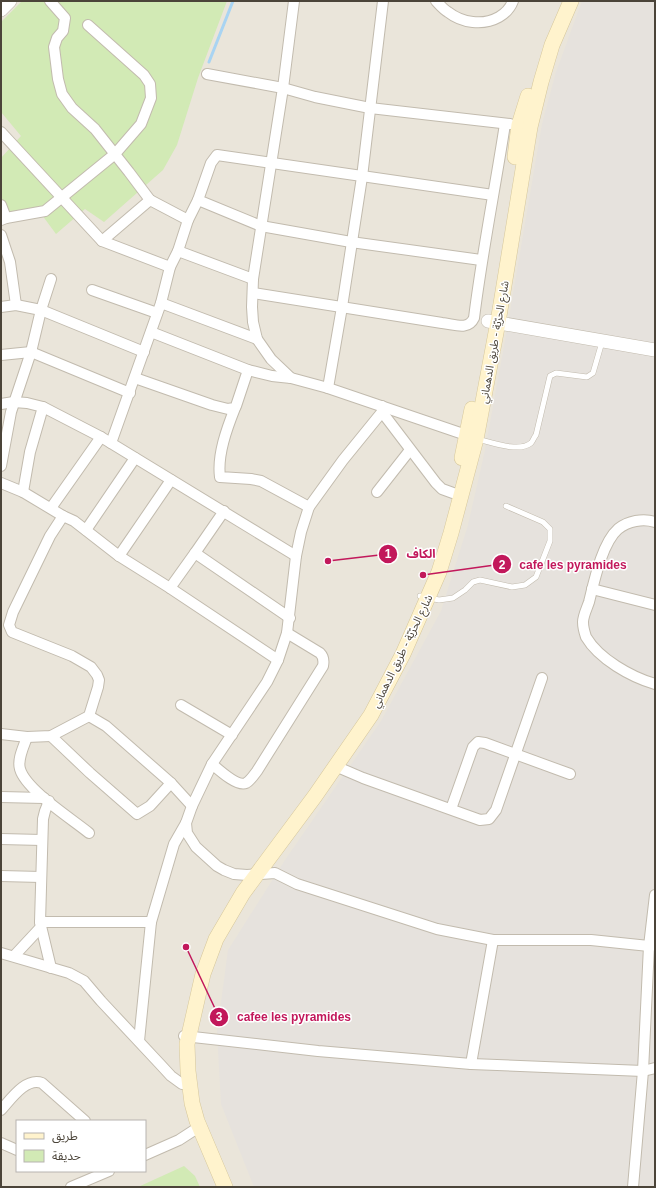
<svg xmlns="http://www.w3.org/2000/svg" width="656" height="1188" viewBox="0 0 656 1188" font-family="Arial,'Noto Sans Arabic',sans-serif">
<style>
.residential{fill:#eae5da;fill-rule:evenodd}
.industrial{fill:#e6e2dd}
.green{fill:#d2eab5}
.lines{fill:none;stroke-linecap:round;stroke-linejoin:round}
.stream{stroke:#a9d4f2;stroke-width:3}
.service-casing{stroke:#c2bbae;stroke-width:6}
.minor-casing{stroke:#c2bbae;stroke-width:12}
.tertiary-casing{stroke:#c2bbae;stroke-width:14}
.secondary-casing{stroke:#d6c79b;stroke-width:16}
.service{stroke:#fff;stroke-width:5}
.minor{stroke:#fff;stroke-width:10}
.tertiary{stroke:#fff;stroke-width:13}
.secondary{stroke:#fff3cd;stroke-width:15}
.labels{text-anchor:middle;stroke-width:3;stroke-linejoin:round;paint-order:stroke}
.street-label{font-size:11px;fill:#4b4439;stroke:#fff}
.leader{fill:none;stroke:#c2185b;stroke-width:1.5}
.callout-dot{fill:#c2185b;stroke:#fff;stroke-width:1.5}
.mark-label{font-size:12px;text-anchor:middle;font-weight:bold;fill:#fff}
.callout-label{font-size:12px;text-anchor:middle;font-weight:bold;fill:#c2185b;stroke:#fff;stroke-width:3;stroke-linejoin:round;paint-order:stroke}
</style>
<rect width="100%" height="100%" fill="#f6f3ec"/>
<path class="residential" d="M1,1H655V1187H1ZM17,1121H145V1171H17Z"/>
<polygon class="industrial" points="582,1 655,1 655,1187 254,1187 221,1104 217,1032 228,950 285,860 381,721 441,611 468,525 485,450 506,335 542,124 556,72"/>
<g class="green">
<polygon points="22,1 227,1 198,78 177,145 163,170 104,222 85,209 56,234 42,215 7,216 1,196 1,158 21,136 1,112 1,22"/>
<polygon points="184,1166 195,1176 200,1187 138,1187"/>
</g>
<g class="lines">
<polyline class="stream" points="209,62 233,1"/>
<g class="service-casing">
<g id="service">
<path d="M477,439C490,442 519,453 531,443C533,441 534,437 536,435L550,376L556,373L587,377L593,373L602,342"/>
<polyline points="420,596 439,600 453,598 465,590 473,582 480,580 512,587 525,585 536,577 550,541 550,529 543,522 506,506"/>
</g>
</g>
<g class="minor-casing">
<g id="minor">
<polyline points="50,1 65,18 63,31 57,38 54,47 58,79 62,94 72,108 95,129 129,172 150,200"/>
<polyline points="294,1 283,88 253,279 252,307 253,322 257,339 271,359 291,378 328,388 472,437"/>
<path d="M436,1C440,5 443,9 448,12C462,23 483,26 499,17C506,13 510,9 513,1"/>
<polyline points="207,74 283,88 315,97 370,108 510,124"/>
<polyline points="1,132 102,241 170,267"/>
<polyline points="198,200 261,226 351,242 481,260"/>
<polyline points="1,205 6,218"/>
<polyline points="1,220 6,218 45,211 115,154 141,124 151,98 150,84 144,75 88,25"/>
<polyline points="1,235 10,262 16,305"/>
<polyline points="102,241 150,200 188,220"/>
<polyline points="178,251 253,279"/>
<polyline points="92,290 157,313"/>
<path d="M253,293L442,323C454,324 468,331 474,318C482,253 495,189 505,124"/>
<polyline points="161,303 257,339"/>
<polyline points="1,307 16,305 41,310 144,352"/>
<polyline points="151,332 248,370"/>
<polyline points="1,355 31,352 130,393"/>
<polyline points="135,378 212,405 228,409 234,408 236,406 248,370 272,376 291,378"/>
<polyline points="328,388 342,307 362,177 383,1"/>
<polyline points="1,404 14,402 27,403 43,407 101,437 296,556"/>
<polyline points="382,406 382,412 343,460 309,507 301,532 296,556 287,633 278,660 267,682 212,764 192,806 186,823 187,833 196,847 217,866 224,870 234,874 247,875 275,873 297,884 437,929 493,940 591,940 649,946 655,945"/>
<path d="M235,408C227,428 217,455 220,477L251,479L261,481L309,507"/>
<polyline points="382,412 436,483 442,489 453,493"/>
<polyline points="111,443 161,303 170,267 178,251 188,220 198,200 211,163 217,155 493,195"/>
<polyline points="1,466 11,412 31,352 41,310 51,279"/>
<polyline points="1,483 23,492 63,516 74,521 119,556 170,588 278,660"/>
<polyline points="23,492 30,452 43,407"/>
<polyline points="377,492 410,450"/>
<polyline points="51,508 101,437"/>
<polyline points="224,511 195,553 290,618"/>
<path d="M655,522C643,518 628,521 618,529C602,543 594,582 589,602C587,608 583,616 583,622C583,626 585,634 586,637C599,659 631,677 655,684"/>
<polyline points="86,530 135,458"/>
<polyline points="119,556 171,480"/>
<polyline points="170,588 195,553"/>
<polyline points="592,589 655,605"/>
<polyline points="181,705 232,735"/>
<polyline points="89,716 106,726 171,783 192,806"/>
<polyline points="1,734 27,737 51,736 89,716 98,687 99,680 97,675 91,667 72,656 12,632 9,625 13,612 50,536 63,516"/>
<polyline points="51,736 90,773 137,814 150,806 171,783"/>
<path d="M27,737C24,746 17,759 20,769C26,790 72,819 89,833"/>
<path d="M212,764C218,769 237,787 246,783C250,781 254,775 257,771L323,666C324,661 324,657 320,653L287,633"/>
<polyline points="335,766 363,778 480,820 489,819 496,810 542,678"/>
<polyline points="1,797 44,798"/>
<polyline points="49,801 45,811 43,819 40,922 51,968"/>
<polyline points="451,809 473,747 478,742 485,743 570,774"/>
<polyline points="1,839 42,840"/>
<polyline points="1,876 41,877"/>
<polyline points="40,922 151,922 174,844 186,823"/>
<polyline points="1,953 69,973 84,981 101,1001 159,1063 171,1076 182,1084"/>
<polyline points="14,956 41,927"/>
<polyline points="184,1036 318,1051 471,1064 643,1071 655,1068"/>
<polyline points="139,1041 151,922"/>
<polyline points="471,1064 493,940"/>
<path d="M1,1110C11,1099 26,1077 42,1083L85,1121"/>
<polyline points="1,1143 17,1150"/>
<polyline points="145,1155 179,1140 199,1127"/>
<polyline points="71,1187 109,1171"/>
<polyline points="633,1187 643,1071 649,946 655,895"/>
</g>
</g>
<g class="tertiary-casing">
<g id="tertiary">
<polyline points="1,10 10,1"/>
<polyline points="488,321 655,350"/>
</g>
</g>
<g class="secondary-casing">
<g id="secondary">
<polyline points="515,157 519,125 528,96"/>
<polyline points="462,458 472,409"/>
<polyline points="225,1187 197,1121 192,1103 188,1071 187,1044 203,974 216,939 243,893 315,796 371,715 403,654 439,572 451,533 476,439 498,322 530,127 541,82 552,45 571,1"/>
</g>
</g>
<use href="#service" class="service"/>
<use href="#minor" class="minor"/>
<use href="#tertiary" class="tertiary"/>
<use href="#secondary" class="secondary"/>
</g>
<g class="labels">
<g class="street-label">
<text transform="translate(494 342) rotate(-80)" y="4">شارع الحرّيّة - طريق الدهماني</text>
<text transform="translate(402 651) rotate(-64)" y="4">شارع الحرّيّة - طريق الدهماني</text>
</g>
</g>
<path class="leader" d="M328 561L388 554M423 575L502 564M186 947L219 1017"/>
<g class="callout-dot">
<circle cx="328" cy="561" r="4"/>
<circle cx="423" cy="575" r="4"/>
<circle cx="186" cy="947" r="4"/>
<circle cx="388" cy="554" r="10"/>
<circle cx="502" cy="564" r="10"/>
<circle cx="219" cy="1017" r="10"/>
</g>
<g class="mark-label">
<text x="388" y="558">1</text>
<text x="502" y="569">2</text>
<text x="219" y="1021">3</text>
</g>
<g class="callout-label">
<text x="421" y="558">الكاف</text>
<text x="573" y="569">cafe les pyramides</text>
<text x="294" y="1021">cafee les pyramides</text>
</g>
<rect width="656" height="1188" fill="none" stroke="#4b4439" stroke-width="4"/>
<rect x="16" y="1120" width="130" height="52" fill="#ffffff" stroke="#b7b4b0"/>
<rect x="24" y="1133" width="20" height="6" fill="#fff3cd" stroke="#b7b4b0"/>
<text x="52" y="1140" font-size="12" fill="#4b4439">طريق</text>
<rect x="24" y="1150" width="20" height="12" fill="#d2eab5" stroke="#b7b4b0"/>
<text x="52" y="1160" font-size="12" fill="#4b4439">حديقة</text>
</svg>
